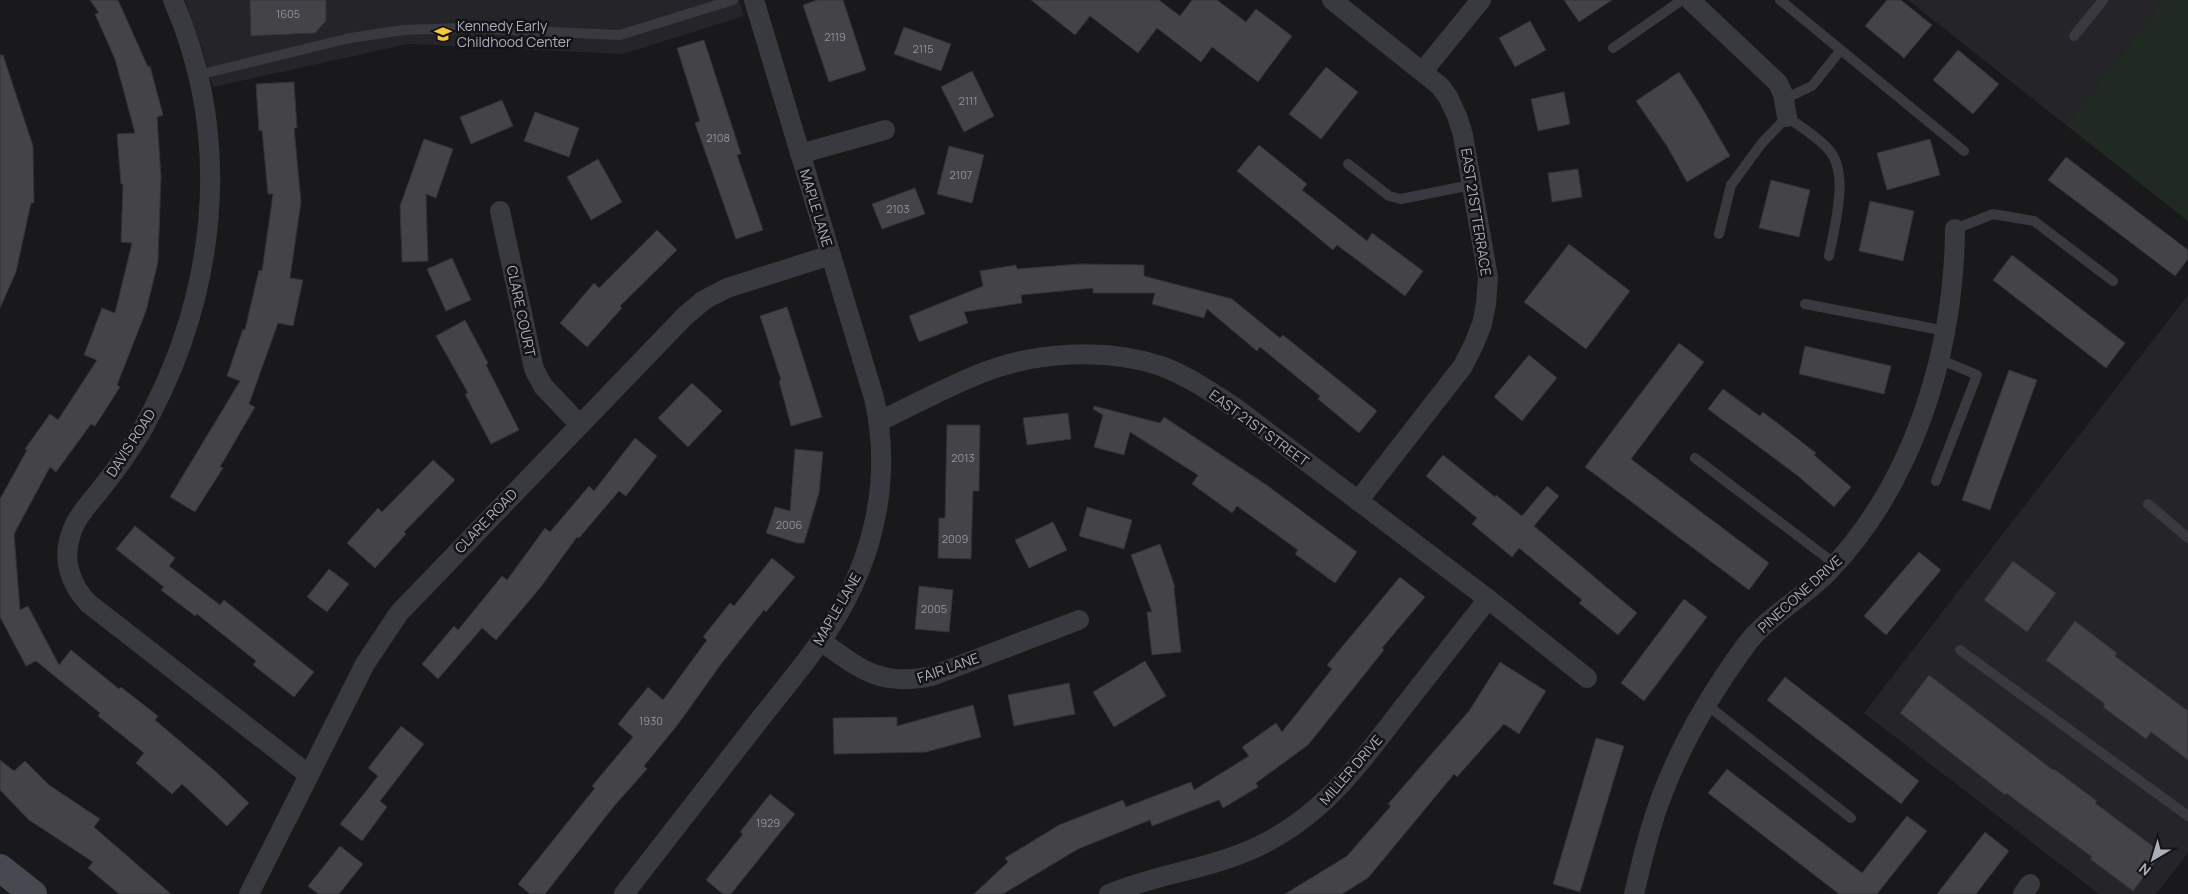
<svg xmlns="http://www.w3.org/2000/svg" width="2188" height="894" viewBox="0 0 2188 894" font-family="Manrope,sans-serif">
<style>
.built{fill:#252428}
.green{fill:#202922}
.building{fill:#434348;stroke:#333237}
.lines{fill:none;stroke-linecap:round;stroke-linejoin:round}
.lane{stroke:#393a40;stroke-width:10}
.street{stroke:#393a40;stroke-width:20}
.secondary{stroke:#474950;stroke-width:28}
.labels{text-anchor:middle;stroke-width:5;stroke-linejoin:round;paint-order:stroke}
.number-label{font-size:11px;fill:#91939e}
.poi-label{font-size:14px;fill:#abaebb;stroke:#141316;text-anchor:start}
.street-label{font-size:14px;fill:#abaebb;stroke:#141316}
</style>
<rect width="100%" height="100%" fill="#19181b"/>
<g class="built">
<polygon points="185,0 739,0 744,16 623,54 408,44 213,87 202,48"/>
<polygon points="1908,0 2163,0 2066,125"/>
<polygon points="2188,295 2188,853 2156,894 2099,894 1864,713"/>
</g>
<polygon class="green" points="2163,0 2188,0 2188,221 2066,125"/>
<g class="building">
<polygon points="90,0 118,0 148,67 150,66 163,115 157,117 161,177 158,262 146,311 117,385 120,387 95,426 91,424 56,472 50,467 14,534 20,610 28,606 59,665 71,650 119,689 121,687 158,716 155,720 214,770 249,803 227,826 182,784 172,794 136,763 144,753 98,716 100,713 36,661 26,666 0,617 0,499 27,450 25,449 50,414 58,420 97,360 84,355 102,308 115,313 132,243 121,242 123,184 121,184 117,134 135,133 115,59 95,14 99,13"/>
<polygon points="250,0 326,0 326,21 315,33 251,36"/>
<polygon points="817,0 843,0 866,70 829,82 803,5"/>
<polygon points="1031,0 1159,0 1180,16 1192,0 1217,0 1246,22 1256,9 1292,36 1258,82 1212,47 1201,62 1157,28 1138,53 1090,16 1075,35"/>
<polygon points="1564,0 1612,0 1579,22"/>
<polygon points="1887,0 1901,0 1932,25 1904,58 1865,26"/>
<polygon points="1530,21 1546,50 1515,67 1499,38"/>
<polygon points="904,27 951,44 941,71 894,54"/>
<polygon points="704,40 741,154 737,155 763,230 736,239 695,123 700,121 677,48"/>
<polygon points="1958,50 1999,84 1973,114 1933,80"/>
<polygon points="0,55 3,55 33,146 34,203 31,203 16,272 0,308"/>
<polygon points="1326,67 1358,92 1321,139 1289,114"/>
<polygon points="972,71 994,116 964,132 941,87"/>
<polygon points="1679,72 1701,106 1730,156 1687,182 1667,146 1636,101"/>
<polygon points="294,82 297,128 294,128 301,202 290,278 303,280 293,326 278,323 249,404 255,407 220,467 223,468 195,512 170,497 240,381 227,376 243,329 245,330 259,270 262,271 273,194 268,194 262,130 259,131 256,84"/>
<polygon points="1564,92 1570,124 1538,131 1531,99"/>
<polygon points="502,100 513,126 471,144 460,117"/>
<polygon points="535,112 579,128 569,157 524,141"/>
<polygon points="424,139 453,149 436,198 426,194 428,261 402,262 400,206"/>
<polygon points="1930,139 1940,175 1887,190 1877,153"/>
<polygon points="1259,145 1307,184 1302,190 1367,241 1372,233 1423,271 1405,296 1337,245 1333,250 1237,171"/>
<polygon points="949,146 984,155 972,203 937,194"/>
<polygon points="2066,157 2188,250 2188,259 2175,276 2048,180"/>
<polygon points="598,159 622,202 591,220 567,177"/>
<polygon points="1578,169 1582,197 1552,202 1548,173"/>
<polygon points="1771,180 1810,190 1799,237 1759,228"/>
<polygon points="915,188 925,214 882,229 872,204"/>
<polygon points="1870,201 1914,211 1903,261 1859,251"/>
<polygon points="657,230 677,250 620,306 622,308 587,347 560,323 594,283 599,288"/>
<polygon points="1569,244 1630,291 1586,349 1524,302"/>
<polygon points="2012,255 2125,343 2106,368 1993,280"/>
<polygon points="452,258 471,300 446,311 427,269"/>
<polygon points="1080,264 1144,265 1144,276 1232,299 1280,338 1283,335 1377,411 1359,433 1318,399 1320,396 1260,347 1257,351 1207,309 1204,318 1152,304 1155,293 1093,293 1093,288 1021,295 1022,303 964,312 968,323 919,342 909,316 983,286 980,271 1016,265 1017,269"/>
<polygon points="787,307 822,417 791,426 779,381 781,380 760,316"/>
<polygon points="465,320 488,363 486,365 519,430 491,444 465,394 468,393 436,336"/>
<polygon points="1679,343 1704,362 1631,459 1769,563 1749,590 1585,467"/>
<polygon points="1805,346 1891,366 1884,394 1799,374"/>
<polygon points="1529,355 1557,378 1522,421 1494,397"/>
<polygon points="2009,370 2037,380 1990,510 1962,500"/>
<polygon points="692,383 722,411 688,447 658,418"/>
<polygon points="1723,389 1760,416 1763,412 1816,453 1814,455 1851,487 1834,507 1798,476 1708,409"/>
<polygon points="1094,406 1160,423 1164,417 1268,486 1357,552 1335,583 1295,554 1298,550 1237,506 1232,513 1192,484 1198,475 1130,432 1124,455 1094,447 1103,415 1093,409"/>
<polygon points="1068,413 1071,439 1027,445 1023,418"/>
<polygon points="947,425 980,425 979,491 973,491 971,559 938,558 939,518 945,518"/>
<polygon points="635,438 657,456 626,496 619,491 579,538 577,537 540,588 496,640 482,628 438,679 422,664 454,626 458,630 502,576 507,580 545,528 550,532 589,486 594,491"/>
<polygon points="795,449 823,452 819,493 804,543 797,543 766,533 775,507 790,511"/>
<polygon points="1443,455 1495,497 1496,495 1522,516 1547,486 1559,496 1534,526 1637,613 1618,635 1579,603 1582,600 1519,548 1512,557 1472,524 1477,518 1426,476"/>
<polygon points="433,460 455,480 404,532 406,534 375,568 347,543 378,508 382,512"/>
<polygon points="1087,507 1132,520 1124,549 1079,536"/>
<polygon points="1053,522 1067,550 1029,568 1015,540"/>
<polygon points="135,526 175,558 169,566 220,605 224,600 314,672 294,697 253,665 256,661 197,614 195,616 161,590 164,587 116,549"/>
<polygon points="1160,544 1175,587 1174,588 1181,652 1152,655 1147,612 1152,612 1131,555"/>
<polygon points="1919,552 1941,570 1886,635 1864,616"/>
<polygon points="772,558 795,577 766,612 764,610 721,664 679,723 644,766 647,769 615,805 545,894 530,894 518,884 595,788 592,786 633,737 618,724 648,687 663,700 707,640 703,637 730,603 734,606"/>
<polygon points="2013,561 2056,593 2027,632 1984,600"/>
<polygon points="329,569 349,584 327,612 307,597"/>
<polygon points="1400,577 1425,597 1382,648 1384,650 1308,745 1256,783 1258,787 1223,808 1219,800 1152,826 1150,820 1078,849 1003,894 974,894 1008,862 1005,858 1059,825 1123,800 1126,807 1191,782 1194,790 1249,756 1242,747 1276,723 1282,732 1332,669 1327,665"/>
<polygon points="919,586 953,590 949,632 915,629"/>
<polygon points="1684,599 1707,617 1644,701 1621,683"/>
<polygon points="2075,621 2117,653 2115,656 2188,711 2188,760 2151,732 2146,739 2103,707 2105,704 2046,660"/>
<polygon points="1145,661 1166,696 1114,727 1093,692"/>
<polygon points="1500,662 1546,691 1519,734 1504,724 1457,777 1454,774 1368,878 1342,894 1285,894 1347,856 1391,806 1388,804 1469,711"/>
<polygon points="1929,675 2053,770 2054,769 2097,801 2095,803 2162,853 2133,891 2090,859 2092,857 2006,793 2005,795 1900,713"/>
<polygon points="1785,677 1919,781 1901,804 1767,700"/>
<polygon points="1069,683 1075,714 1014,726 1008,695"/>
<polygon points="973,705 981,737 926,752 834,754 833,718 897,717 897,726"/>
<polygon points="401,726 424,744 380,801 387,807 362,841 340,824 378,776 368,768"/>
<polygon points="1596,738 1624,746 1580,892 1553,884"/>
<polygon points="0,760 14,771 25,761 49,785 100,819 94,827 171,894 119,894 88,868 93,862 29,820 0,790"/>
<polygon points="1727,769 1862,873 1907,816 1927,831 1877,894 1839,894 1708,793"/>
<polygon points="770,794 795,814 731,894 723,894 706,880 743,834 740,832"/>
<polygon points="1985,832 2009,851 1976,894 1937,894"/>
<polygon points="340,846 363,864 339,894 318,894 308,886"/>
</g>
<g class="lines">
<g class="lane">
<polyline points="1780,0 1964,151"/>
<polyline points="2074,36 2103,0"/>
<polyline points="1613,48 1682,0"/>
<polyline points="198,75 350,38 404,30 463,28 620,35 733,0"/>
<polyline points="1784,99 1812,86 1840,51"/>
<polyline points="1348,164 1389,196 1401,199 1471,185"/>
<polyline points="1955,229 1993,214 2034,221 2113,281"/>
<path d="M1719,234L1731,185L1762,143L1787,117C1801,127 1818,137 1829,150C1850,174 1834,227 1829,256"/>
<polyline points="1805,304 1946,331"/>
<polyline points="1695,458 1835,564"/>
<polyline points="1936,481 1977,375 1939,359"/>
<polyline points="2148,504 2188,538"/>
<polyline points="1960,650 2188,816"/>
<polyline points="1707,705 1851,818"/>
</g>
<g class="street">
<path d="M173,0C235,142 216,299 141,432C129,452 115,471 100,490C89,504 76,517 71,534C62,559 70,584 88,603L309,775"/>
<polyline points="1332,0 1440,86 1448,97 1457,116 1463,135 1488,277 1486,304 1482,324 1474,344 1463,366 1358,501"/>
<polyline points="1690,0 1778,83 1783,94 1787,117"/>
<polyline points="1423,71 1481,0"/>
<polyline points="800,154 885,130"/>
<polyline points="500,211 534,369 543,386 580,425"/>
<path d="M880,421C913,405 945,388 979,374C1033,352 1105,347 1161,366C1188,376 1213,393 1237,409L1488,599L1587,678"/>
<path d="M821,641C861,670 881,687 932,676L1079,620"/>
<polyline points="249,894 365,664 399,613 685,316 704,300 727,288 831,255"/>
<path d="M624,894C666,840 708,786 750,732C773,702 798,673 820,642C871,571 894,484 874,398L754,0"/>
<path d="M1109,894C1159,873 1213,869 1261,845C1324,814 1359,765 1401,710C1430,673 1459,636 1488,599"/>
<path d="M1634,894C1639,873 1644,852 1650,831C1669,765 1705,701 1746,645C1768,616 1803,598 1828,572C1914,483 1954,351 1955,229"/>
<polyline points="2023,894 2030,884"/>
</g>
<polyline class="secondary" points="0,868 33,894"/>
</g>
<defs>
<g id="school-bare" transform="scale(1.35)"><path d="M0-5L7-2L0 1L-7-2ZM-4 1L0 2.5L4 1V4Q0 6-4 4Z" fill="#f4c937" stroke="#141316" stroke-width="2.5" paint-order="stroke"/></g>
</defs>
<g fill-rule="evenodd">
<use href="#school-bare" x="443" y="34"/>
</g>
<g class="labels">
<g class="number-label">
<text x="288" y="18">1605</text>
<text x="835" y="41">2119</text>
<text x="923" y="53">2115</text>
<text x="968" y="105">2111</text>
<text x="718" y="142">2108</text>
<text x="961" y="179">2107</text>
<text x="898" y="213">2103</text>
<text x="963" y="462">2013</text>
<text x="789" y="529">2006</text>
<text x="955" y="543">2009</text>
<text x="934" y="613">2005</text>
<text x="651" y="725">1930</text>
<text x="768" y="827">1929</text>
</g>
<g class="poi-label">
<text x="457" y="31">Kennedy Early<tspan x="457" dy="16">Childhood Center</tspan></text>
</g>
<g class="street-label">
<text transform="translate(816 208) rotate(73)" y="5">MAPLE LANE</text>
<text transform="translate(1476 212) rotate(81)" y="5">EAST 21ST TERRACE</text>
<text transform="translate(521 311) rotate(78)" y="5">CLARE COURT</text>
<text transform="translate(1259 428) rotate(36)" y="5">EAST 21ST STREET</text>
<text transform="translate(131 443) rotate(-57)" y="5">DAVIS ROAD</text>
<text transform="translate(486 521) rotate(-46)" y="5">CLARE ROAD</text>
<text transform="translate(1800 594) rotate(-42)" y="5">PINECONE DRIVE</text>
<text transform="translate(837 609) rotate(-60)" y="5">MAPLE LANE</text>
<text transform="translate(948 668) rotate(-19)" y="5">FAIR LANE</text>
<text transform="translate(1351 770) rotate(-49)" y="5">MILLER DRIVE</text>
</g>
</g>
<g transform="translate(2153 859) rotate(218)" stroke="#141316" stroke-width="4" paint-order="stroke">
<path d="M0-4L9 19L0 12L-9 19Z" fill="#abaebb"/>
<text y="-8" font-size="14" font-weight="bold" text-anchor="middle" fill="#abaebb">N</text>
</g>
</svg>
